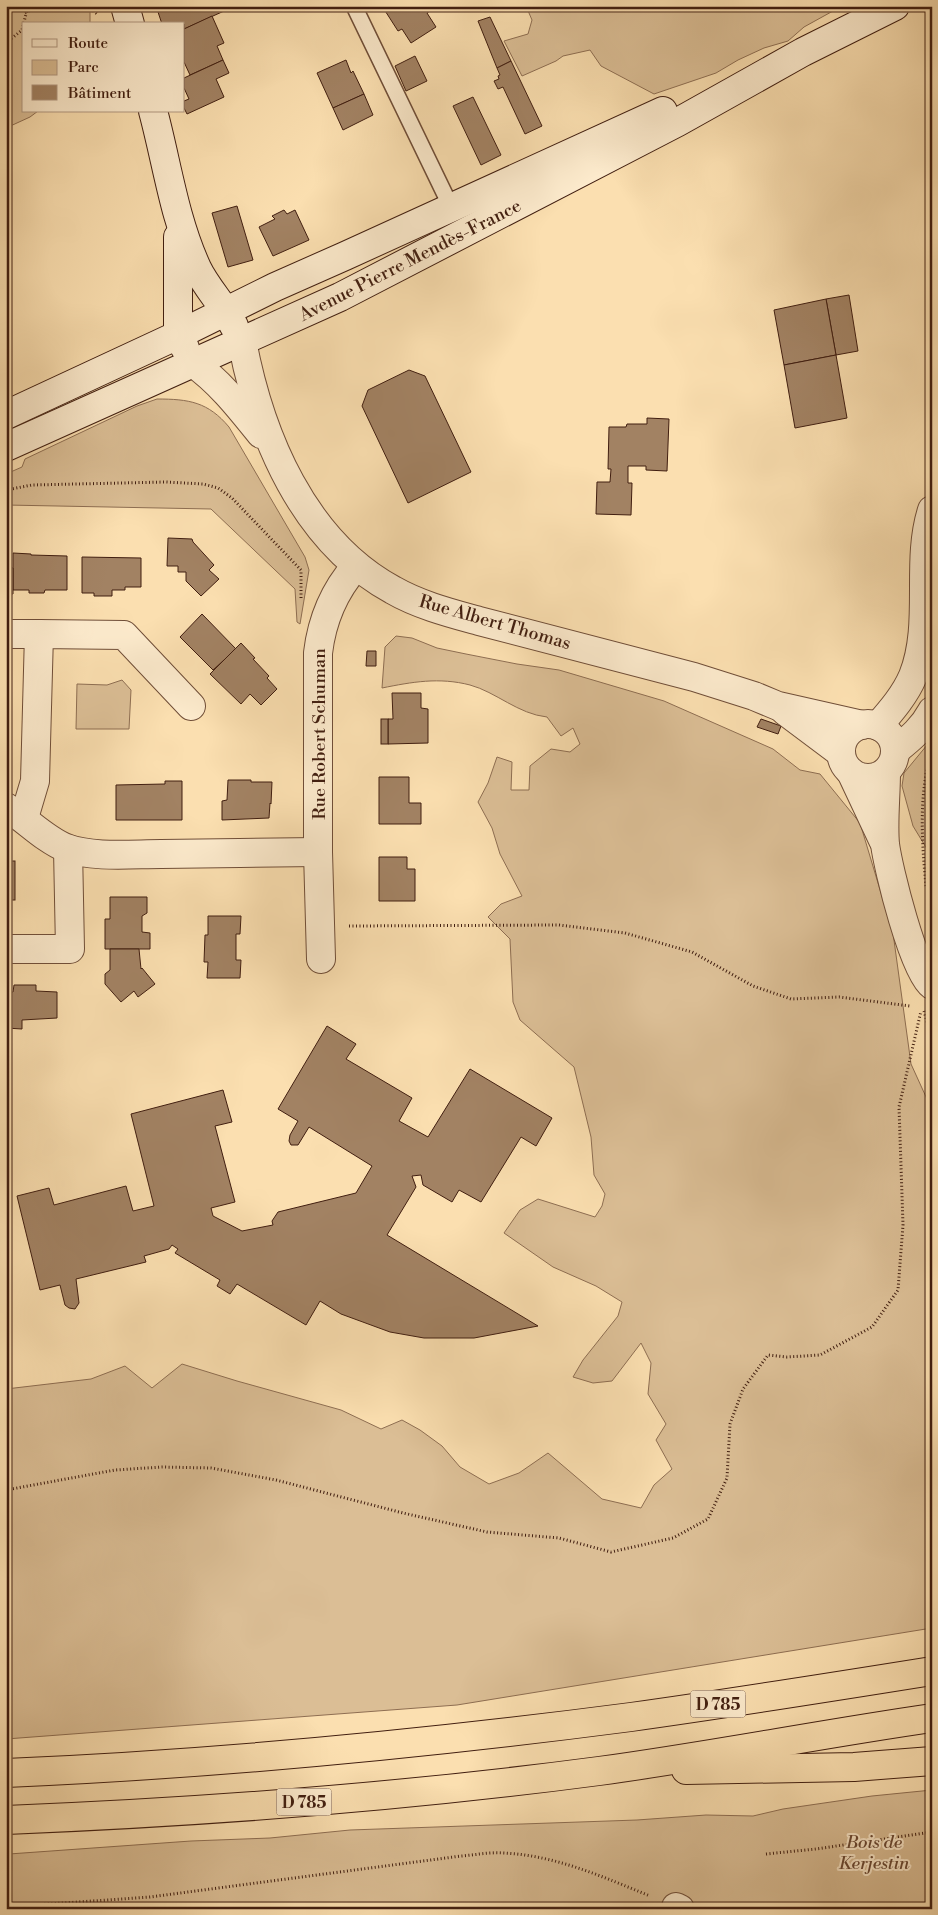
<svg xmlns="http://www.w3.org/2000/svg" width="938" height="1915" viewBox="0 0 938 1915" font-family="'Libre Bodoni',serif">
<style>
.green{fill:#dbbe95;stroke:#8e6e52}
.building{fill:#a28263;stroke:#411e10}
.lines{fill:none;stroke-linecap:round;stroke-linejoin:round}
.lane-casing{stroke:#704e38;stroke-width:18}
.street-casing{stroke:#704e38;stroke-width:30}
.secondary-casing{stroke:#411e10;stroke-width:30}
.highway-casing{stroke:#411e10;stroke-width:30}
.path{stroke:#411e10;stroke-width:3;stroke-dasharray:1 2.5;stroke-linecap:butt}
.lane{stroke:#fceacc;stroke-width:15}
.street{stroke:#fceacc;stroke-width:28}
.secondary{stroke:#fceacc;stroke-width:28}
.highway{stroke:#fbdfb0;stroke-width:28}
.labels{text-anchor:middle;stroke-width:4;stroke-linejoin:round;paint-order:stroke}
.shield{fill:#fceacc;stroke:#795b48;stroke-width:1}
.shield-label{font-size:16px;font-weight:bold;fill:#411e10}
.street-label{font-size:18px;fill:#411e10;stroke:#fceacc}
.park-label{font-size:18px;font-style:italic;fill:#684631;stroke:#fceacc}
</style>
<rect width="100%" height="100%" fill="#fbdfb0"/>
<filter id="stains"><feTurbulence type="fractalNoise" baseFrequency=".004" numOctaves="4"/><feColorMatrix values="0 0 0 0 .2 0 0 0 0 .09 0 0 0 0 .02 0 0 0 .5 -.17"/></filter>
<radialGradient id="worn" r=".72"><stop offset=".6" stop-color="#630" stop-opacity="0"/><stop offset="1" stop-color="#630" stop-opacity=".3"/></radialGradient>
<g class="green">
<polygon points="6,6 90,6 90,24 24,24 24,111 38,111 30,117 6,128"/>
<polygon points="526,6 842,6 804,27 788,41 764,48 738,60 716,73 654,94 601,66 590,50 563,56 556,61 522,76 504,41 528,34 532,20"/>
<path d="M157,399C189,399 208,402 229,427L305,557L309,570L300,624L297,622L295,589L211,509L6,505V474L22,467L25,459L137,406Z"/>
<path d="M396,636L412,638L437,648L466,654L517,664L559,670L664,701L773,749L800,770L820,774L860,823L893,933L911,1064L932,1110V1628L457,1705L6,1739V1389L91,1379L125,1366L152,1388L182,1364L237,1381L341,1410L381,1429L402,1420L420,1430L442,1446L460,1467L489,1484L519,1473L548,1453L602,1499L641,1508L654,1485L672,1469L656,1440L666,1424L648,1394L651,1363L641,1343L612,1381L593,1383L573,1377L583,1360L618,1316L622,1302L596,1286L553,1267L504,1233L520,1210L538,1199L595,1217L602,1206L605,1194L594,1175L591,1137L574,1067L520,1020L513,1002L510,939L488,917L501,904L522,896L500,854L492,828L478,802L488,783L497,757L512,762L511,790H529L530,766L551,749L570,752L580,744L573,728L561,736L547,717C518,714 496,692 470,685C439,677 412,682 382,688L385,647Z"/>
<polygon points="122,680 131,690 129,729 76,729 77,684 107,685"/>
<polygon points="932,739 932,864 928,861 927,849 913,826 902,786 904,773"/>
<polygon points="932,1790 932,1909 6,1909 6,1856 9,1854 191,1841 270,1838 350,1830 637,1820 706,1815 753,1816 783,1809 872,1796"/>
</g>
<g class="building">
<polygon points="170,6 233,6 233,7 184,29 184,24 162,24 158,12"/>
<polygon points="382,6 427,6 430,11 427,13 436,27 411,43 402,29 398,31"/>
<polygon points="212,16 224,43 217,46 223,60 190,75 184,62 184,29"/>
<polygon points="490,17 511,61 497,68 478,21"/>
<polygon points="415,56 427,81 406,91 395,66"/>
<polygon points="223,60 229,73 216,79 224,97 187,114 184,108 184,101 189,99 184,88 184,78"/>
<polygon points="346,60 351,73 353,71 364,94 333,108 317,73"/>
<polygon points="511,61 542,126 525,134 503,87 498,89 494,81 499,79 498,76 500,75 497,68"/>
<polygon points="364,94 373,115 343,130 333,108"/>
<polygon points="473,97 501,155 481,165 453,106"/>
<polygon points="237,206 253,260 228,267 212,213"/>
<polygon points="284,210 287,214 295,210 309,240 273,256 259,227 275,219 272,216"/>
<polygon points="849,295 858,351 836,355 826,299"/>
<polygon points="826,299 836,355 784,365 774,310"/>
<polygon points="836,355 847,418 795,428 784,365"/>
<polygon points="409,370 425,376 471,472 408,503 362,406 368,390"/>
<polygon points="647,418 669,419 667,471 646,470 646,466 628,466 628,483 632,483 631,515 596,514 597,482 610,482 611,469 608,469 609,427 626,427 627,424 647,424"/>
<polygon points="168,538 192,539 193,542 214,565 209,570 219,579 201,596 186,581 186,572 178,572 178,566 167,566"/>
<polygon points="13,553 31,554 31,555 67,556 67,590 45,590 44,593 29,593 29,590 13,590"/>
<polygon points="82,557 141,558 141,587 125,587 125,590 112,590 112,596 94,596 94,593 82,593"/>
<polygon points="6,567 13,568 13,594 6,594"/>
<polygon points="202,614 236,649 213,670 180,637"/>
<polygon points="241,643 255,658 253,659 269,676 267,678 277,689 261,705 250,694 241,704 210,674"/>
<polygon points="367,651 376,651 376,666 366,666"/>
<polygon points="392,693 421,693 421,708 428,709 428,743 388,744 388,719 393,719"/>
<rect x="381" y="719" width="7" height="25"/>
<polygon points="761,719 781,726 778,734 757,727"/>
<polygon points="379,777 409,777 409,803 421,803 421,824 379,824"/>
<polygon points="228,780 251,780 251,782 272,782 271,804 270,803 269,818 222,820 222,801 227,800"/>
<polygon points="165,781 182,781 182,820 116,820 116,785 165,784"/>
<polygon points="379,857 407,857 407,869 415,869 415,901 379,901"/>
<rect x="6" y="861" width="9" height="39"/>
<polygon points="110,897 147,897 147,913 142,916 142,932 150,933 150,949 105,949 105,919 110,919"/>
<polygon points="208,916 241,916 240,934 236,934 236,960 241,960 240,978 207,978 208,962 204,962 205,935 208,935"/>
<polygon points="110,949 139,949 141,969 142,968 155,984 138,997 134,991 121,1002 105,984 105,974 110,970"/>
<polygon points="14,985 36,985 36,991 57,992 57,1018 22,1020 22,1029 6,1028 6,992 13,992"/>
<polygon points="327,1026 356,1044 346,1059 412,1098 399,1121 428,1137 470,1069 552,1118 536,1146 521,1137 481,1202 459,1190 452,1202 423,1185 421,1175 412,1176 416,1187 387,1235 538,1326 474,1338 424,1338 390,1332 341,1314 320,1301 306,1325 237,1284 230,1294 217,1286 220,1280 175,1253 178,1249 172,1245 169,1249 144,1256 146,1262 76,1279 79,1303 75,1309 69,1308 65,1305 60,1285 40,1290 17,1196 49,1188 54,1205 126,1186 133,1211 154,1206 131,1114 223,1090 232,1122 215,1126 235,1202 211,1208 213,1216 242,1231 273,1225 272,1221 278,1212 356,1193 372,1166 309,1127 298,1145 291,1145 289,1141 290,1135 298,1121 278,1109"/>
</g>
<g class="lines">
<g class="lane-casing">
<polyline id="lane" points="354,6 451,207"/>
</g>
<g class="street-casing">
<g id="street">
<path d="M242,341C260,436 303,541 393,590C419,605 450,613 479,621L694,677L754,696L778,706L862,725"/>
<path d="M193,363C220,382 240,408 261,434"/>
<polyline points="6,634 39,634"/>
<polyline points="785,711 841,753"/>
<circle cx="868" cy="751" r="27"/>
<path d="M878,726C891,711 905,695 913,676C934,623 915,563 932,510"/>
<path d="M896,750C911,738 923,728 932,711"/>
<polyline points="851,772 883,840"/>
<path d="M886,772C886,795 883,822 885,844C888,868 914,973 932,985"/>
<path d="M6,807C26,819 44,839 66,848C93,858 132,854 161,854C213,853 266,853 318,852"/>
<polyline points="24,818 35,781 39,634 124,635 191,706"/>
<polyline points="6,949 70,949 68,849"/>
<path d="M321,959L318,852V653C322,619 334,591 356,566"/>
<polyline points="676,1907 680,1909"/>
</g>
</g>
<g class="secondary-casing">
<g id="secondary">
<polyline points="125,6 130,24"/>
<path d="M153,111C167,163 174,218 197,268C207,289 224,305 234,326"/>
<polyline points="178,237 178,335 185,348"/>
<polyline points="6,415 178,335 275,287 345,256 663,111"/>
<polyline points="6,447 340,297 678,122 803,52 895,6"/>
</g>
</g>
<g class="highway-casing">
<g id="highway">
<polyline points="686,1770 854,1767 932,1761"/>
<path d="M6,1773C215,1764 424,1744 631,1717C731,1703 832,1687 932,1671"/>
<path d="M6,1820C204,1812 402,1797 599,1771C710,1756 821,1734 932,1718"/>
</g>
</g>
<g class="path">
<polyline points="88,6 97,14"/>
<polyline points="25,13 38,6"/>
<polyline points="6,43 22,30 28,6"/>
<polyline points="6,490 32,485 166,482 203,484 218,488 232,498 301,570 301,599"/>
<path d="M926,886C922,844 919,801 929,760"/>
<polyline points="349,926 559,925 625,933 692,952 753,986 791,999 839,997 910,1006"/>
<polyline points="924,1011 932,1040"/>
<polyline points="6,1490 115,1470 162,1467 211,1468 276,1480 403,1513 487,1532 559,1538 611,1552 673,1538 708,1519 727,1478 730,1424 743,1389 768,1355 787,1357 820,1355 872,1327 898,1290 903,1225 899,1107 921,1011"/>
<polyline points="766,1854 816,1849 932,1832"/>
<path d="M6,1907L150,1897L461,1856C475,1855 489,1852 503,1853C555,1855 603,1877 650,1896"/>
</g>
<use href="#lane" class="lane"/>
<use href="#street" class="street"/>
<use href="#secondary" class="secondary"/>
<use href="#highway" class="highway"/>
</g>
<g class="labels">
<g class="shield">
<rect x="690.5" y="1690.5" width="55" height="27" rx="4"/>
<rect x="276.5" y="1788.5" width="55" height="27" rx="4"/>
</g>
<g class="shield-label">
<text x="718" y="1710">D 785</text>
<text x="304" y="1808">D 785</text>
</g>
<g class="street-label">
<text transform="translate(410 260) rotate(-27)" y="6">Avenue Pierre Mendès-France</text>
<text transform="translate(495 622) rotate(16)" y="6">Rue Albert Thomas</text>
<text transform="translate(319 734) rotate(-90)" y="6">Rue Robert Schuman</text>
</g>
<g class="park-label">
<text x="874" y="1848">Bois de<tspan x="874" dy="21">Kerjestin</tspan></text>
</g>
</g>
<rect width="938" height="1915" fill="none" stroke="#fbdfb0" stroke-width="25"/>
<rect x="8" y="8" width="923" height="1900" fill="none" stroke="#411e10" stroke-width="2.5"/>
<rect x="12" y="12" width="913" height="1890" fill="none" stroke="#411e10"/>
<rect x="22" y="22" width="162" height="90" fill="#fceacc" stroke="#b19881"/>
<rect x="32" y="39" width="25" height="8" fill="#fceacc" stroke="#b19881"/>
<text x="68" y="48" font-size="15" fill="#411e10">Route</text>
<rect x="32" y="60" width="25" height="15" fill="#dbbe95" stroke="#b19881"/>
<text x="68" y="72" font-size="15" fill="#411e10">Parc</text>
<rect x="32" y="85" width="25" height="15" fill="#a28263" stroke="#b19881"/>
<text x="68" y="98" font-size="15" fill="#411e10">Bâtiment</text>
<rect width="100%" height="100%" filter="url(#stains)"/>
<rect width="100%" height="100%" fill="url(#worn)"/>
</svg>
